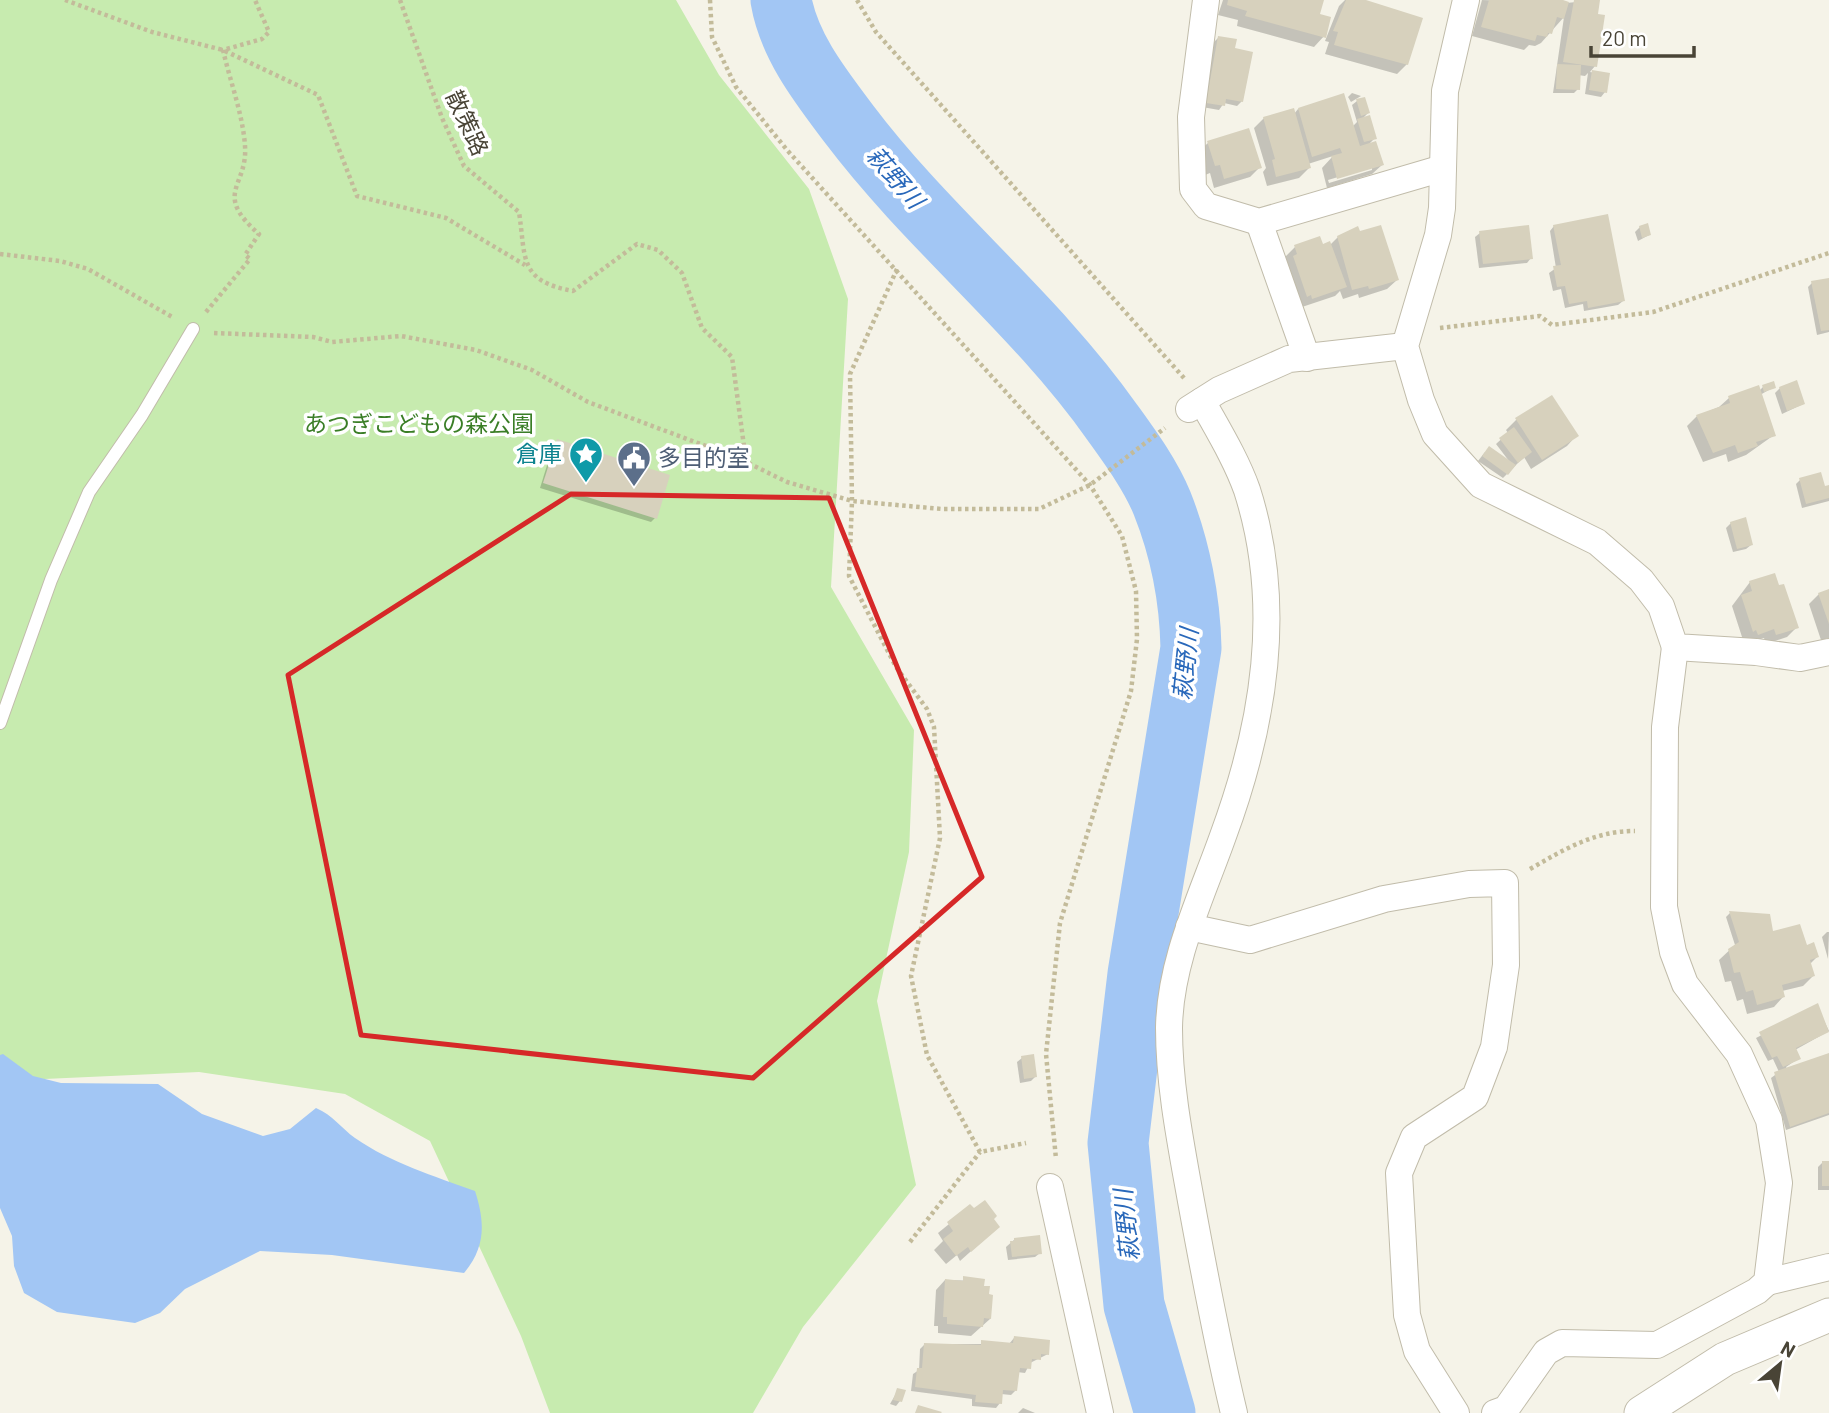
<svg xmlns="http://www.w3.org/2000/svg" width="1829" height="1413" viewBox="0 0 1829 1413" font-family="Barlow,'Noto Sans JP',sans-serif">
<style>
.green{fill:#c7ebaf}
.water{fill:#a2c6f4}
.shadow{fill:#0003;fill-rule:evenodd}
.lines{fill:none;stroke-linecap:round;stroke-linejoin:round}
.river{stroke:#a2c6f4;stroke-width:61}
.building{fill:#d7d1bd}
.service-casing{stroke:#c1bcaa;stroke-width:14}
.minor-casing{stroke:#c1bcaa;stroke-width:28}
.tertiary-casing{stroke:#c1bcaa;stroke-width:35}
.path{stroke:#c3bb9a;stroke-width:4.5;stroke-dasharray:3.5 3.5;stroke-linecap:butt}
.service{stroke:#fff;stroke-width:12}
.minor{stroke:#fff;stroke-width:26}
.tertiary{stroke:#fff;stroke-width:33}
.marked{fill:none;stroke:#d62828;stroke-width:5;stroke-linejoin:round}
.labels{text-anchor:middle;stroke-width:7;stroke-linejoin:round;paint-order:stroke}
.street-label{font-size:23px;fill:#494436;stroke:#fff}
.park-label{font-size:23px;fill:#3a7e26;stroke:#fff}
.culture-label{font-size:23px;fill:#0d838f;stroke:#fff;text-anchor:end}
.service-label{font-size:23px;fill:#4e5e75;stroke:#fff;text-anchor:start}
.water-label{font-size:24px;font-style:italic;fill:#2968ba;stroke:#fff}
</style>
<rect width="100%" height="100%" fill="#f5f3e8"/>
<polygon class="green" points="0,0 676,0 719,75 809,189 848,299 831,587 914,730 909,852 877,1001 916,1185 803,1327 753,1413 550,1413 521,1336 430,1141 345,1094 199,1072 0,1081"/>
<path class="water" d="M3,1054L33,1076L61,1083L158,1084L202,1114L263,1136L290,1129L316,1108C333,1115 341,1128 355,1138C391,1163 434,1176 475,1191C485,1222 486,1247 464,1273L332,1255L260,1251L185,1289L160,1313L135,1323L57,1312L24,1293L14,1266L12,1236L0,1208V1055Z"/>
<g class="shadow">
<polygon points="1322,0 1318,15 1325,35 1314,47 1237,26 1238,20 1218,15 1223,0"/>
<polygon points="1345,0 1360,0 1407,64 1397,74 1325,54 1329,42 1325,41 1339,6"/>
<polygon points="1482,0 1566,3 1598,0 1595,66 1590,72 1608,75 1605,92 1601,97 1585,94 1588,73 1585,76 1578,75 1578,89 1574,93 1553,93 1564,17 1541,43 1535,46 1529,45 1524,50 1472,36"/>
<polygon points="1219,37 1233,50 1242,101 1237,106 1224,103 1219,110 1202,107 1214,42"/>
<polygon points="1352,93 1361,96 1351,102 1348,97"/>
<path d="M1357,101L1368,113L1361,120L1375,138L1368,145L1382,165L1372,174L1327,188L1322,168L1333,156L1308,164L1309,168L1299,178L1267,186L1263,172L1266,168L1254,128L1264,118L1294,114L1298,109L1352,127L1357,122L1352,105ZM1372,167V170L1329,183L1328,180Z"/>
<polygon points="1208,143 1260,167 1250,177 1214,188 1210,173 1205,175 1198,152"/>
<polygon points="1554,226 1623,301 1618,305 1584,311 1583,304 1565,308 1561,289 1553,291 1549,273 1556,268 1550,231"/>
<polygon points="1640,227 1649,235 1638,241 1635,232"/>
<polygon points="1480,233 1531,258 1527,263 1479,268 1475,237"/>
<polygon points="1338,237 1397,280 1387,289 1359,298 1358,294 1343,299 1340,291 1335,296 1302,307 1285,257 1295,247 1330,245"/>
<polygon points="1829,280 1829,332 1817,335 1808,287 1812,283"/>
<polygon points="1763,387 1774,387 1760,395 1774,435 1746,455 1728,462 1726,454 1703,462 1687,426 1697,416 1719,407 1729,398 1759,391"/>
<polygon points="1780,388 1803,404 1782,414 1775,393"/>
<polygon points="1551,397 1576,436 1567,446 1531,469 1524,457 1503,478 1478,461 1485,452 1509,461 1496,444 1508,433 1506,430 1516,420"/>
<polygon points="558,441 655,518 651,522 540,488 553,446"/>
<polygon points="1800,480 1824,489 1829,487 1829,501 1802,508 1796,484"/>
<polygon points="1731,523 1751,545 1746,549 1733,552 1726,528"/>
<polygon points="1750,582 1797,627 1787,637 1766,644 1764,638 1748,643 1743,640 1732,606"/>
<polygon points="1829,591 1829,638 1821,640 1809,604 1819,594"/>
<polygon points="1730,913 1805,947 1817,957 1809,965 1813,976 1803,986 1782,991 1783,997 1774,1007 1747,1014 1743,999 1737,1001 1731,981 1725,982 1719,960 1735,945 1726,917"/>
<polygon points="1827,932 1829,932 1828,959 1822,937"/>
<polygon points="1817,1006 1829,1031 1795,1050 1799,1058 1786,1067 1787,1069 1829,1055 1829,1115 1786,1130 1771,1078 1779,1072 1773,1059 1768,1061 1756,1038"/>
<polygon points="1022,1058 1036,1076 1031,1081 1020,1083 1017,1062"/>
<polygon points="1823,1162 1829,1162 1829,1190 1818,1190 1818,1167"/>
<polygon points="970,1207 992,1219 988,1236 960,1261 957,1255 946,1264 934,1250 943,1241 938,1233"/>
<polygon points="1015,1239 1040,1253 1035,1257 1008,1260 1006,1247"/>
<polygon points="945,1280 983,1281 990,1319 971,1336 938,1333 938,1326 934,1326 936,1290"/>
<polygon points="1014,1338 1048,1354 1030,1363 1025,1373 1017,1372 1016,1390 1011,1395 1001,1394 1000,1403 996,1408 972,1406 972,1399 911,1391 913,1374 919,1370 920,1349 925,1344 1009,1344"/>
<polygon points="898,1390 900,1401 896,1406 890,1404"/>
<polygon points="1023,1408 1035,1413 1018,1413"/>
</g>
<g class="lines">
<path class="river" d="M781,0C789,47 822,88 849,124C929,230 1036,314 1112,422C1130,447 1150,474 1162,503C1180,548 1190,600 1191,648L1138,974L1118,1143L1134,1305L1165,1413"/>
</g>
<g class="building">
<polygon points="1228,0 1324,0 1320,14 1331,17 1326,38 1245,16 1247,11 1227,5"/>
<polygon points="1346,0 1366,0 1423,18 1408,65 1334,45 1338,32 1333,31"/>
<polygon points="1489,0 1563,0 1569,2 1564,19 1557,17 1552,34 1548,33 1547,37 1537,35 1535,41 1481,27"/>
<polygon points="1574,0 1600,0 1598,14 1605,15 1597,67 1563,62"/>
<polygon points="1218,36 1237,39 1235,48 1253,52 1243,102 1226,99 1225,106 1206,103"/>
<polygon points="1557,64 1581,65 1580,90 1556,89"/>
<polygon points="1592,70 1610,73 1607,93 1589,90"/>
<polygon points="1344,93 1360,146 1376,141 1384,165 1337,179 1331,156 1342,153 1340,148 1312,157 1298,108"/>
<polygon points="1365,97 1370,113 1361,116 1356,99"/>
<polygon points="1294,108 1311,168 1276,177 1272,160 1275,159 1263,117"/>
<polygon points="1370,115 1377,139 1364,142 1357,119"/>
<polygon points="1249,128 1262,168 1224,179 1220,165 1215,166 1207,141"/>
<polygon points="1608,214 1625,301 1588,308 1587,301 1569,304 1565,286 1557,287 1553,266 1561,265 1553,225"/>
<polygon points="1648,223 1651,235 1642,238 1639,226"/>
<polygon points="1381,225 1399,280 1369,289 1368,286 1352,290 1337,236 1358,226 1360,231"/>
<polygon points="1529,225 1533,259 1483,264 1479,231"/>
<polygon points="1320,236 1323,244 1330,241 1347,287 1312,299 1311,295 1307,297 1293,256 1297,254 1294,245"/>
<polygon points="1829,278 1829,330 1821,331 1811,281"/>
<polygon points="1797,380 1805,404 1787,411 1779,387"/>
<polygon points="1774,381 1776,388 1764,392 1762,385"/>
<polygon points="1759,385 1776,436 1756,442 1758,446 1738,453 1735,445 1713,453 1696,415 1730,403 1728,396"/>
<polygon points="1552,395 1579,436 1542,460 1515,418"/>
<polygon points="1514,427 1532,452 1518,463 1499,438"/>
<polygon points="557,439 670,475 657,519 543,483"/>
<polygon points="1489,446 1516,465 1508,475 1482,456"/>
<polygon points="1821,472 1825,486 1829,485 1829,498 1806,504 1799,478"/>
<polygon points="1746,517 1753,545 1737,549 1730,522"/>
<polygon points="1775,573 1779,585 1784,584 1799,628 1776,635 1774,629 1758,635 1756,630 1753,632 1741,595 1752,591 1749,581"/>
<polygon points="1829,589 1829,624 1818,593"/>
<polygon points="1729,911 1770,914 1773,931 1800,924 1807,945 1814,942 1819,957 1810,960 1815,976 1782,985 1785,997 1757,1005 1753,990 1746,992 1740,972 1734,973 1728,949 1739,942"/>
<polygon points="1818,1003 1829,1032 1796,1048 1801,1059 1783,1067 1777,1056 1772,1058 1759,1032"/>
<polygon points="1829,1053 1829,1113 1790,1127 1774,1072"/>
<polygon points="1034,1054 1037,1077 1024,1079 1021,1056"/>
<rect x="1822" y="1161" width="7" height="25"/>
<polygon points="985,1200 997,1216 994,1219 1000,1227 971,1252 968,1247 956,1256 943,1239 953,1231 947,1222 970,1204 974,1208"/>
<polygon points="1040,1235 1042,1254 1012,1257 1010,1241 1014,1241 1014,1238"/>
<polygon points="963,1276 985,1279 984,1286 990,1286 989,1294 993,1295 991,1319 984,1318 983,1327 947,1324 947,1317 943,1317 945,1279 963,1281"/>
<polygon points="1014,1336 1050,1340 1049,1355 1041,1354 1041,1360 1032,1359 1031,1369 1020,1368 1017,1391 1003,1390 1002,1404 975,1402 976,1395 915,1387 917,1368 922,1368 924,1343 981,1345 981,1340 1013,1343"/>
<polygon points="897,1388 906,1390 902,1402 893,1400"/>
<polygon points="918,1405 942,1412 941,1413 915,1413"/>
</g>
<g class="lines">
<g class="service-casing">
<polyline id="service" points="0,723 51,580 89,492 142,415 193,329"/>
</g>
<g class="minor-casing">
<g id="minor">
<polyline points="1206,0 1191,117 1193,189 1206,206 1259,222 1443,168"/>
<polyline points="1466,0 1445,91 1442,208 1438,235 1405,346 1421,400 1435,434 1481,485 1597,542 1641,580 1661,606 1675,647 1756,652 1800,658 1829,652"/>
<polyline points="1259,222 1307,358"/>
<path d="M1202,401C1218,430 1236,459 1247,490C1284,606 1264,725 1223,836C1201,898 1170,961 1169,1028C1169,1086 1181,1145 1191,1201C1204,1272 1217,1343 1234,1413"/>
<polyline points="1189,409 1219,390 1289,359 1405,346"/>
<polyline points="1189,927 1250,940 1384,899 1469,884 1505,883 1506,965 1494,1047 1475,1097 1414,1137 1399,1173 1407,1315 1417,1351 1456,1413"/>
<polyline points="1050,1187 1100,1413"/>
<polyline points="1767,1282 1829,1267"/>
<polyline points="1495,1413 1506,1409 1546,1352 1562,1343 1657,1345 1757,1291 1767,1282 1779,1183 1769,1120 1739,1054 1685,984 1673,952 1664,907 1665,727 1675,647"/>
</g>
</g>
<g class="tertiary-casing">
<polyline id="tertiary" points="1641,1413 1725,1359 1829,1315"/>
</g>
<g class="path">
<polyline points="65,0 152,32 223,50 318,95 357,196 446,218 525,265"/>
<path d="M400,0L442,118L464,166L519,212C526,258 518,281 573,291L637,244L658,250L682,273L702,328L732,357L746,461"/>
<polyline points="710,0 712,37 736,87 787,150 1090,485 1122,536 1136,591 1137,639 1131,691 1060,923 1046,1054 1056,1159"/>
<polyline points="857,0 876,32 1184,378"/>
<polyline points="0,254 60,261 88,269 174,318"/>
<polyline points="897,269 850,374 852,501 849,576 896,667 927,709 934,727 940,838 911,976 927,1055 980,1152 1026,1143"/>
<path d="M206,312L250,259L245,255L259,234C212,193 248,187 245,146C243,115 230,81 223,50L262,39L269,32L255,0"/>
<polyline points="1440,328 1540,316 1552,325 1653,312 1829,253"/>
<polyline points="214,333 313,337 332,342 401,336 476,350 532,370 588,402 738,458 787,482 852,501 942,509 1039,509 1090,485 1165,428"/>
<path d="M1530,869C1565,849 1594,831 1635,831"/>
<polyline points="910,1242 980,1152"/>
</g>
<use href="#service" class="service"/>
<use href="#minor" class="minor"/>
<use href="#tertiary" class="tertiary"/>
</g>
<path class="marked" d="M571,494L829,498L982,877L753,1078L361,1035L288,675Z"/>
<defs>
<g id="sight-pin" transform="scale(1.75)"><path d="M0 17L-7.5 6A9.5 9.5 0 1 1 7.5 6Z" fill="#0f9aa8" stroke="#fff"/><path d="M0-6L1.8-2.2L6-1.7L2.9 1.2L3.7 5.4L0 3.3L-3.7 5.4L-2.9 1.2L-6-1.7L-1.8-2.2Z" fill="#fff"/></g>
<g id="civic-pin" transform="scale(1.75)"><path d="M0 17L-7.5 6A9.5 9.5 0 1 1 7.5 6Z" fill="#5c6f8a" stroke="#fff"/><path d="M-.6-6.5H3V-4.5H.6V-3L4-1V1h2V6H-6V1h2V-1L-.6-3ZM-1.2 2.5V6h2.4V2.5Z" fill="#fff"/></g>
</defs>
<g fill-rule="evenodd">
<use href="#sight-pin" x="586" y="454"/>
<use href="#civic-pin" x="634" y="458"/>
</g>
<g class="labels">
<g class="street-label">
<text transform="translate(467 123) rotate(65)" y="8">散策路</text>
</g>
<g class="park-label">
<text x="419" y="432">あつぎこどもの森公園</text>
</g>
<g class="culture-label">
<text x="562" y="462">倉庫</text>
</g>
<g class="service-label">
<text x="658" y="466">多目的室</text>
</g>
<g class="water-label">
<text transform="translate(895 178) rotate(49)" y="8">萩野川</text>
<text transform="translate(1186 664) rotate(-84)" y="8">萩野川</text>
<text transform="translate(1127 1225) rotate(-96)" y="8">萩野川</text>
</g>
</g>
<g transform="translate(1780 1364) rotate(29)" stroke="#ffffff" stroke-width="5" paint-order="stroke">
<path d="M0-5L12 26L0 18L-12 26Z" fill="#494436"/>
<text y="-10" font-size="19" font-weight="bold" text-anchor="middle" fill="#494436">N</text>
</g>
<path d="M1591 46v10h103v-10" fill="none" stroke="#494436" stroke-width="3.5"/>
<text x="1602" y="46" font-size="21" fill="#494436" stroke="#ffffff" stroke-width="5" paint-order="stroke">20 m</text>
</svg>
